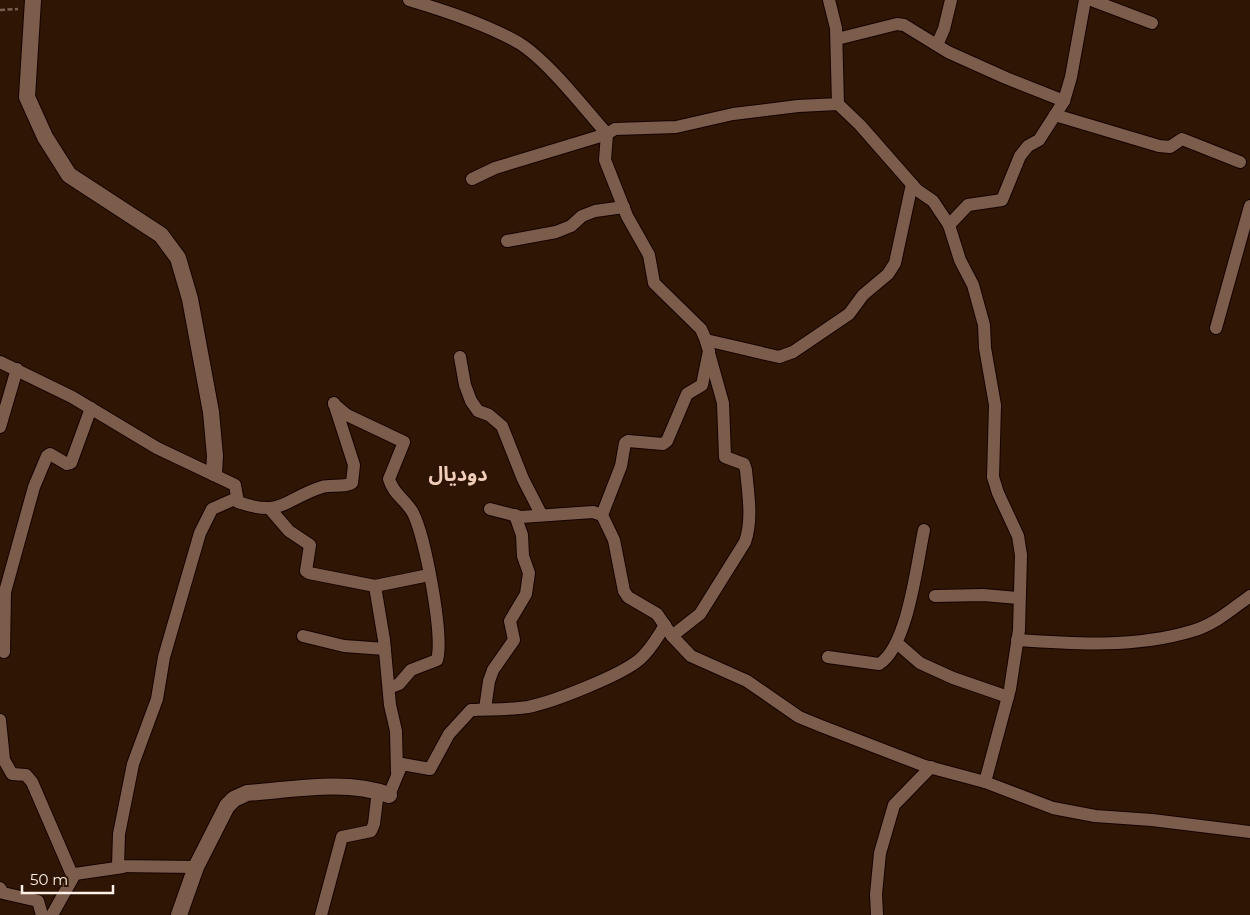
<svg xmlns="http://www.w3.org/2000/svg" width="1250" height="915" viewBox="0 0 1250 915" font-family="Montserrat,'Noto Sans Arabic',sans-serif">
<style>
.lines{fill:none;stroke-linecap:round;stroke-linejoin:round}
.minor-casing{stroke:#150200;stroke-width:14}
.tertiary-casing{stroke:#150200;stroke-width:18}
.path{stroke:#766052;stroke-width:2.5;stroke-dasharray:5 2.5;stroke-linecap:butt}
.minor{stroke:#7c5d4b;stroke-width:12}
.tertiary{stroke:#7c5d4b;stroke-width:16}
.labels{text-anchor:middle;stroke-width:5;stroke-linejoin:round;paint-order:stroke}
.quarter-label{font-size:20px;font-weight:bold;fill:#f1ceb9;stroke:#2e1504}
</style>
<rect width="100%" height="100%" fill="#2e1504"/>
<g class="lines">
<g class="minor-casing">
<g id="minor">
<path d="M409,0C446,11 486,24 519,43C548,61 584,108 607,134L495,168L472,179"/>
<polyline points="1091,0 1152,23"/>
<polyline points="837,39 897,24 904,25 948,52 1006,78 1064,101"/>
<polyline points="937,45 944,29 951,0"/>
<polyline points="838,104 860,125 917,190 933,201 949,225 960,260 973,285 984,325 985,348 995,405 993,477 998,493 1018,536 1021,555 1019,630 1010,689 985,782"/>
<polyline points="1055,115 1159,146 1170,147 1182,139 1240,162"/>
<polyline points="949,225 968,205 1002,200 1020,156 1028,146 1039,140 1064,101 1071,77 1085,0"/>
<polyline points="507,241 556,232 571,226 582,216 595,211 624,207"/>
<polyline points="1216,328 1250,206"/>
<polyline points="706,340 779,357 793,352 849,314 863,295 888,274 895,263 912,184"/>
<polyline points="460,357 465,385 471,401 478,411 489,415 502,426 523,479 541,514"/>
<path d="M0,362L72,397L157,448L235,485L238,502C283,518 284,499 322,487C331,484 343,488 352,483L354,465L334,403"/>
<path d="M334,404L347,415L404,442L389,479C393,494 406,500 413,513C425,536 444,636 437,660L411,670L399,684L389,688"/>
<polyline points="0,427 17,369"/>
<polyline points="490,509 521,517 593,512 602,515 614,540 624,591 628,597 657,614 672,636 691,656 747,681 799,717 821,726 925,766 985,782 1053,808 1095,816 1152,820 1250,832"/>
<polyline points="271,510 289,531 310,545 306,571 309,573 375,586 384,640 390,705 396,731 397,772"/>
<polyline points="602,515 621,466 625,443 628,441 663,444 667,441 687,394 702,385 709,351 705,338 701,329 654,283 649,255 627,216 605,160 607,134 615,129 676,127 733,114 798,106 838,104 836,28 829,0"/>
<polyline points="375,586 429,575"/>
<polyline points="935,596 983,595 1019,598"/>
<polyline points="303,636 344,646 385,649"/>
<path d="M672,636L700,614L745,542C753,519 748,493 746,470L744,464L725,457L723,403L709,353"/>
<path d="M1017,640C1074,644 1136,648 1192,631C1214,625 1232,609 1250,596"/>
<polyline points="897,643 920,663 953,678 1008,697"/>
<polyline points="4,652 5,592 34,487 47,456 50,454 67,464 71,463 91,408"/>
<path d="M828,657L879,664C908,647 917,562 924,530"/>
<polyline points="485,709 489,681 493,670 514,640 510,621 526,594 529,573 523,556 522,535 515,515"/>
<polyline points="0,720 4,760 12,774 26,775 32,782 73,877"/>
<path d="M389,795L402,764L430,769L449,734L471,710C490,709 509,710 528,707C553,702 622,675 640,659C650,650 658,637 665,625"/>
<polyline points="196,867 118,866 119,834 133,764 157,699 164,657 200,533 212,509 237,498"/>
<polyline points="0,888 3,893 38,901 42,915"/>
<polyline points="52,915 75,874 123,867"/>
<polyline points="321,915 342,837 371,831 374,824 378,791"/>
<polyline points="877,915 876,894 880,853 894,805 931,767"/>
</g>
</g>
<g class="tertiary-casing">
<g id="tertiary">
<polyline points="33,0 27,97 45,137 69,175 161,235 178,258 190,299 211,412 215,456 214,473"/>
<path d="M179,915L196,867L227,806L234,799L247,793C292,790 345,779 389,795"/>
</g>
</g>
<polyline class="path" points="0,10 18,9"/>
<use href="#minor" class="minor"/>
<use href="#tertiary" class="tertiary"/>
</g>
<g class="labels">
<g class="quarter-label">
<text x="458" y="481">دودیال</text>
</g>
</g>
<path d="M22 885v8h91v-8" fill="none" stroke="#fef0e7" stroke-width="2.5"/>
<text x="30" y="885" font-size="15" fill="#fef0e7" stroke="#2e1504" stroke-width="4" paint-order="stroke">50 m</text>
</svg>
